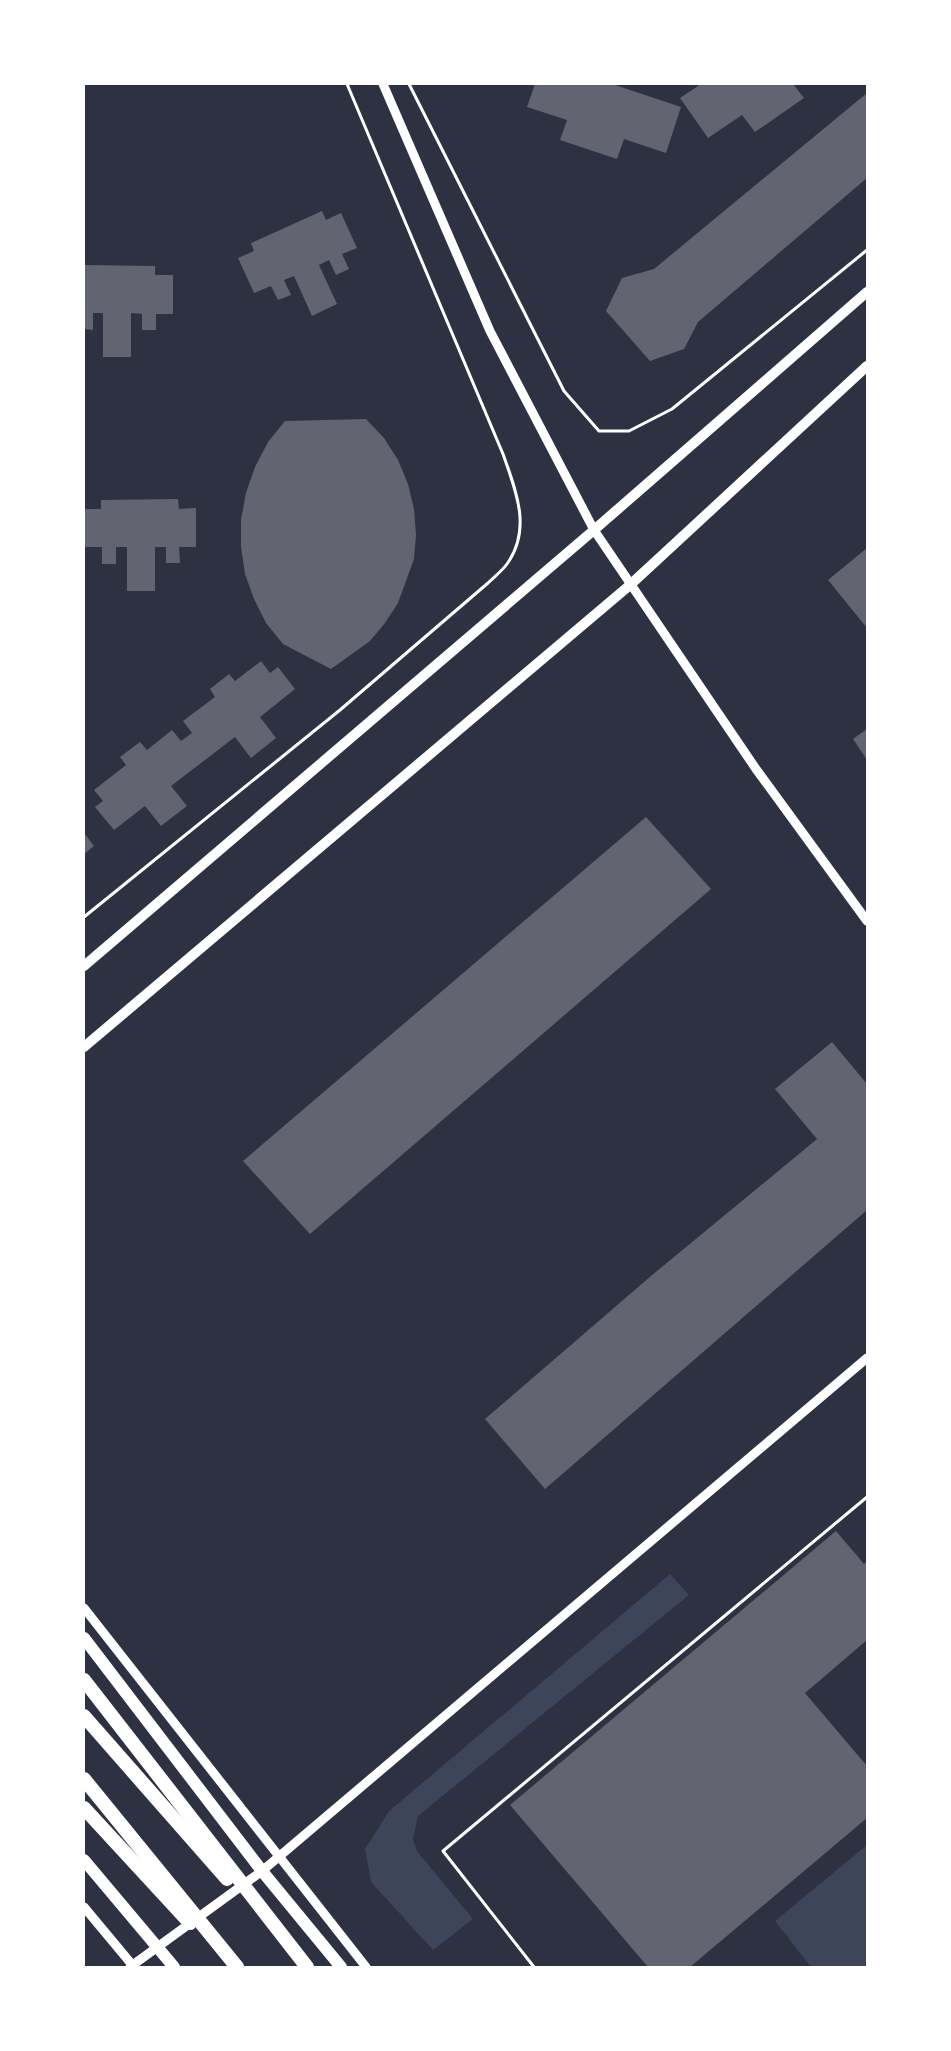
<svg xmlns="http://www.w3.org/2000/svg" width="951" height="2051" viewBox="0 0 951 2051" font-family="Rubik,sans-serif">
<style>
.green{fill:#3c4559}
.building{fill:#626471}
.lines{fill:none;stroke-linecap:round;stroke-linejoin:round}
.path{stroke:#fff;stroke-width:3}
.tertiary{stroke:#fff;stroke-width:9}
.secondary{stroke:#fff;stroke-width:10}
.primary{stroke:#fff;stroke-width:12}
.trunk{stroke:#fff;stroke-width:14}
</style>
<rect width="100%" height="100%" fill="#2d3142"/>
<g class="green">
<polygon points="670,1574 689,1595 418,1816 413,1839 417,1851 473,1919 433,1950 371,1882 365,1849 389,1811"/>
<polygon points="867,1845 867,1967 811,1967 775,1921"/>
</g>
<g class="building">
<polygon points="535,84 612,84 681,107 666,153 624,139 617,159 560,140 567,120 527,107"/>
<polygon points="701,84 793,84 804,98 755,132 742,115 708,138 680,98"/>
<polygon points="867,93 867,178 698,322 684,349 650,361 606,311 622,278 654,269"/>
<polygon points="322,211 326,220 341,213 357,248 342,254 349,269 336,275 329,260 319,265 337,304 312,316 294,276 284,280 291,295 278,300 271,286 254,293 238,258 254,251 251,243"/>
<polygon points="84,265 155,266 155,275 173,275 173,314 156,314 156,330 142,330 142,314 131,313 131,357 103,357 103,313 93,313 93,330 84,329"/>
<polygon points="366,419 384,438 398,460 408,484 414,509 416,535 414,559 398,603 385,623 370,641 331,669 283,644 266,623 254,599 245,574 241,547 241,520 246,493 255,467 268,442 285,421"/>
<polygon points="178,499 179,509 196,508 196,547 179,547 180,563 166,563 166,547 155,547 155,591 127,591 127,547 116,547 116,564 102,564 102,547 84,547 84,509 101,509 101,500"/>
<polygon points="867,548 867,628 828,580"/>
<polygon points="261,661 270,673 278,667 295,689 260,717 276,738 251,758 235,737 171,786 187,806 161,826 145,806 114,830 95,807 103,801 94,790 126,765 120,757 140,742 147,750 172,730 181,741 192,733 183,721 215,697 210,689 229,674 235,681"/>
<polygon points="867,729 867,760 853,739"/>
<polygon points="646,817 711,889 310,1234 243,1161"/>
<polygon points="84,833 94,846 84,854"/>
<polygon points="832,1042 867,1084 867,1210 545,1489 485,1419 651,1276 817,1139 775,1089"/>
<polygon points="836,1531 864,1564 867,1561 867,1640 805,1693 867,1766 867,1818 690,1967 648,1967 510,1805"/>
</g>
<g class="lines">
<g class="path">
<polyline points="409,84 564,391 599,431 629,431 672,409 867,250"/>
<path d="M84,917L340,710L488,583C494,577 502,571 507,564C532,529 516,491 503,454L347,84"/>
<polyline points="534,1967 443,1851 867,1497"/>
</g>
<g class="tertiary">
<polyline points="383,84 490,331 594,530 756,769 867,921"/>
<polyline points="84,1608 366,1967"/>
<polyline points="84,1907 134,1967"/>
<polyline points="130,1967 262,1871 867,1358"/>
</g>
<g class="secondary">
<polyline points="84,966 594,530 867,292"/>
<polyline points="84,1047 630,585 867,366"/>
</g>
<g class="primary">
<polyline points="84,1638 262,1871 341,1967"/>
<polyline points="84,1860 174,1967"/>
</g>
<g class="trunk">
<polyline points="84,1680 307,1967"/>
<polyline points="84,1716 227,1879"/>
<polyline points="84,1779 237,1967"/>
<polyline points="84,1808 190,1923"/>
</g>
</g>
<rect width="951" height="2051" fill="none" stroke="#ffffff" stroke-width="170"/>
</svg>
